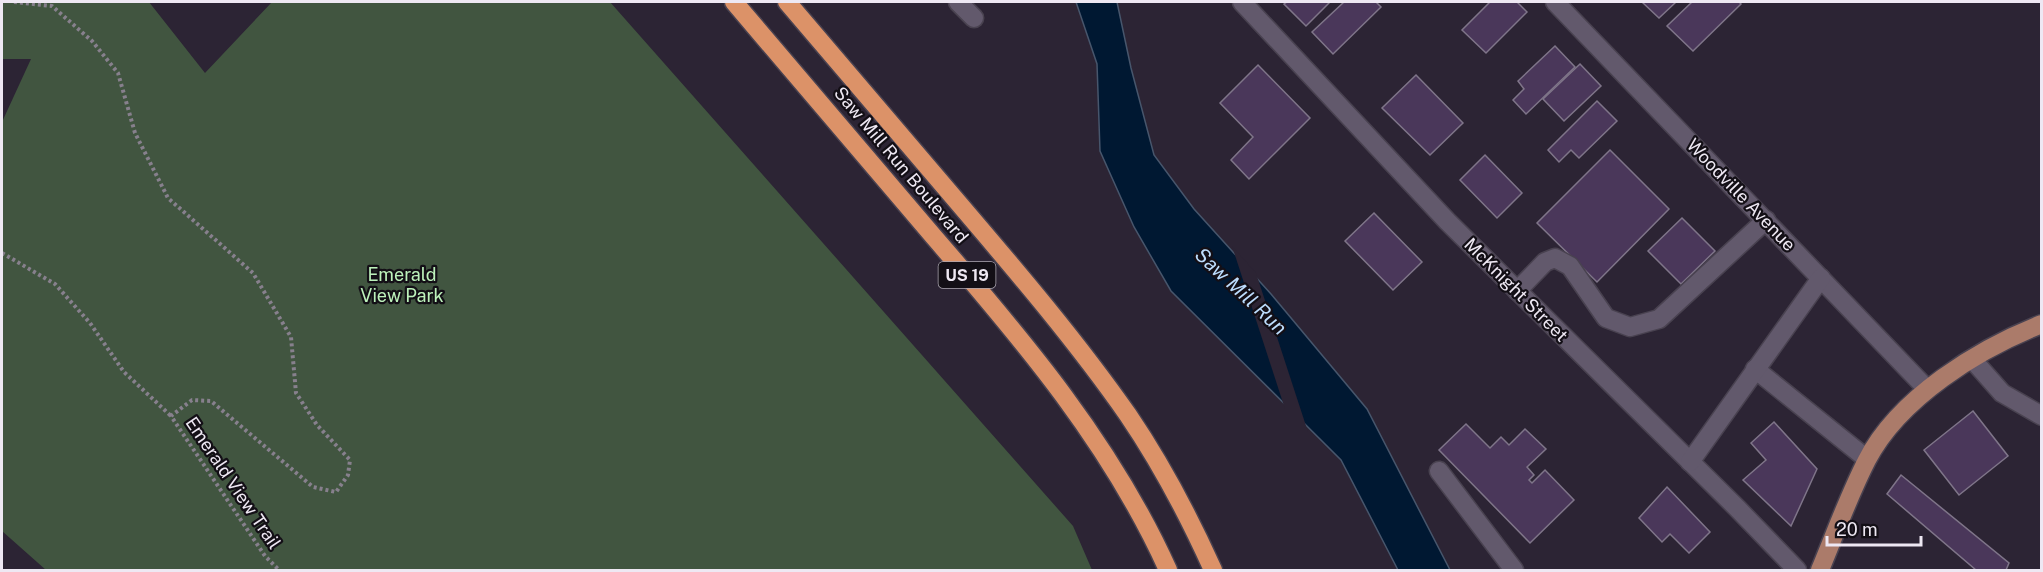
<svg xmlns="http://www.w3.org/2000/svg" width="2043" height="572" viewBox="0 0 2043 572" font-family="'Public Sans',sans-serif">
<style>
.green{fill:#415540}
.water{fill:#001832;stroke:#47566c;stroke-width:1.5}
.pier{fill:#2c2434}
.building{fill:#4a375a;stroke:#7f7589;stroke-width:1.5}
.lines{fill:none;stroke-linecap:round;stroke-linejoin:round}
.minor-casing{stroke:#494250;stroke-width:21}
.major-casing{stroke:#494250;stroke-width:21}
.highway-casing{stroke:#494250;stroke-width:21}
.path{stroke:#87808d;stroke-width:4;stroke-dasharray:3 3;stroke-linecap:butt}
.minor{stroke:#62596c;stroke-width:18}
.major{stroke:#ab7b6a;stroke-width:18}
.highway{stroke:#dc9268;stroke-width:18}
.labels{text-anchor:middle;stroke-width:4.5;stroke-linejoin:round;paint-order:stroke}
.shield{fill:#130f16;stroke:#aca7b1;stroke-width:1.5}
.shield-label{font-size:16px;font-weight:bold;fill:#eee8f3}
.street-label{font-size:18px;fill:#eee8f3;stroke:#130f16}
.park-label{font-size:18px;fill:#bdf2bb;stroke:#130f16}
.water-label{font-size:20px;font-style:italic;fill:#bcdcfc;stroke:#130f16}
</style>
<rect width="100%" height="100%" fill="#2c2434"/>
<polygon class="green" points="2,2 149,2 205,73 272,2 610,2 1073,526 1092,570 46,570 2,531 2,122 31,59 2,59"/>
<polygon class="water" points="1076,2 1117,2 1131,68 1154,155 1194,209 1271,294 1367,409 1450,570 1398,570 1341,460 1171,291 1134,227 1100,151 1097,64"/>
<polygon class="pier" points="1232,246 1256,273 1308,432 1285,409"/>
<g class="building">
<polygon points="1287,2 1330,2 1306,26 1284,4"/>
<polygon points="1344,2 1376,2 1381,7 1333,54 1312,32"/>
<polygon points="1490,2 1517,2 1527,12 1486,53 1462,30"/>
<polygon points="1642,2 1676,2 1659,18"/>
<polygon points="1692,2 1739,2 1741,4 1693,51 1667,26"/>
<polygon points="1555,46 1575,67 1526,114 1513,100 1524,89 1518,81"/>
<polygon points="1580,64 1601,86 1564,121 1543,99"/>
<polygon points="1258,65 1310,118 1249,179 1231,160 1253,137 1220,103"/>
<polygon points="1416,75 1463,123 1430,155 1382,108"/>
<polygon points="1597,101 1617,121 1579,158 1571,150 1559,162 1548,150"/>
<polygon points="1610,150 1669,209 1597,282 1537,223"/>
<polygon points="1485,155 1522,193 1497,218 1460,180"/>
<polygon points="1374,213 1422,262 1393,290 1345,241"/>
<polygon points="1682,218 1715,251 1681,284 1648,251"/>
<polygon points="1973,411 2008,456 1959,495 1924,450"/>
<polygon points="1774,422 1817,469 1791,526 1743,480 1766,460 1751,443"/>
<polygon points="1466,424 1490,448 1501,437 1509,445 1525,429 1546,449 1527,467 1534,475 1529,480 1532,483 1545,470 1574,500 1530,543 1439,450"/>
<polygon points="1901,475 2009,563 2006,570 1976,570 1887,494"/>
<polygon points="1667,487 1710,532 1689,553 1670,534 1662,542 1639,518"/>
</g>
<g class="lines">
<g class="minor-casing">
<g id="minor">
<polyline points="958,2 974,18"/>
<polyline points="1242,2 1447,221 1738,509 1797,570"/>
<polyline points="1555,2 1927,389"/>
<polyline points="1517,291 1545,262 1555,258 1570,266 1606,318 1630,327 1659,319 1766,220"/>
<polyline points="1972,359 2002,393 2042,416"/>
<polyline points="1755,369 1867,459"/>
<polyline points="1690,462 1821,278"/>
<polyline points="1439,471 1514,570"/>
</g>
</g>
<g class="major-casing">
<path id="major" d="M1820,570C1835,534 1849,495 1867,460C1899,398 1978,349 2042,324"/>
</g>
<g class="highway-casing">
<g id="highway">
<path d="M734,2C800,80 867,158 934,237C1023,340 1112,445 1168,570"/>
<path d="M787,2C845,70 903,138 961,206C1019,274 1077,342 1128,415C1160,462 1190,519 1213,570"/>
</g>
</g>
<g class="path">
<polyline points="14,2 52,6 92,41 118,73 135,133 168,198 253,273 291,337 296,393 317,425 350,460 348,475 336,492 313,487 211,401 192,400 171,416 265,556 279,570"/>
<polyline points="2,253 55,284 90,323 124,372 171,416"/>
</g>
<use href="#minor" class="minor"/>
<use href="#major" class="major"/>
<use href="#highway" class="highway"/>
</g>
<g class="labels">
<rect class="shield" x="938.5" y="262" width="57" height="26" rx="4.5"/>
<g class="shield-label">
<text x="967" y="281">US 19</text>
</g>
<g class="street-label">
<text transform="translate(901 165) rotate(50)" y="6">Saw Mill Run Boulevard</text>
<text transform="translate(1741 195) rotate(46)" y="6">Woodville Avenue</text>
<text transform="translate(1516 290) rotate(45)" y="6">McKnight Street</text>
<text transform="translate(233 483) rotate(56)" y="6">Emerald View Trail</text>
</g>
<g class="park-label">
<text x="402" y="281">Emerald<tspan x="402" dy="21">View Park</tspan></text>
</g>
<g class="water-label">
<text transform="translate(1241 291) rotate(43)" y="7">Saw Mill Run</text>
</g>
</g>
<rect width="2043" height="572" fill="none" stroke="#eee8f3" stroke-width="6"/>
<path d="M1827 536v9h94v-9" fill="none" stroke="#eee8f3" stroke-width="3"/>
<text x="1836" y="536" font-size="18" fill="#eee8f3" stroke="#130f16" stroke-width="4.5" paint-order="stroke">20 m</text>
</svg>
